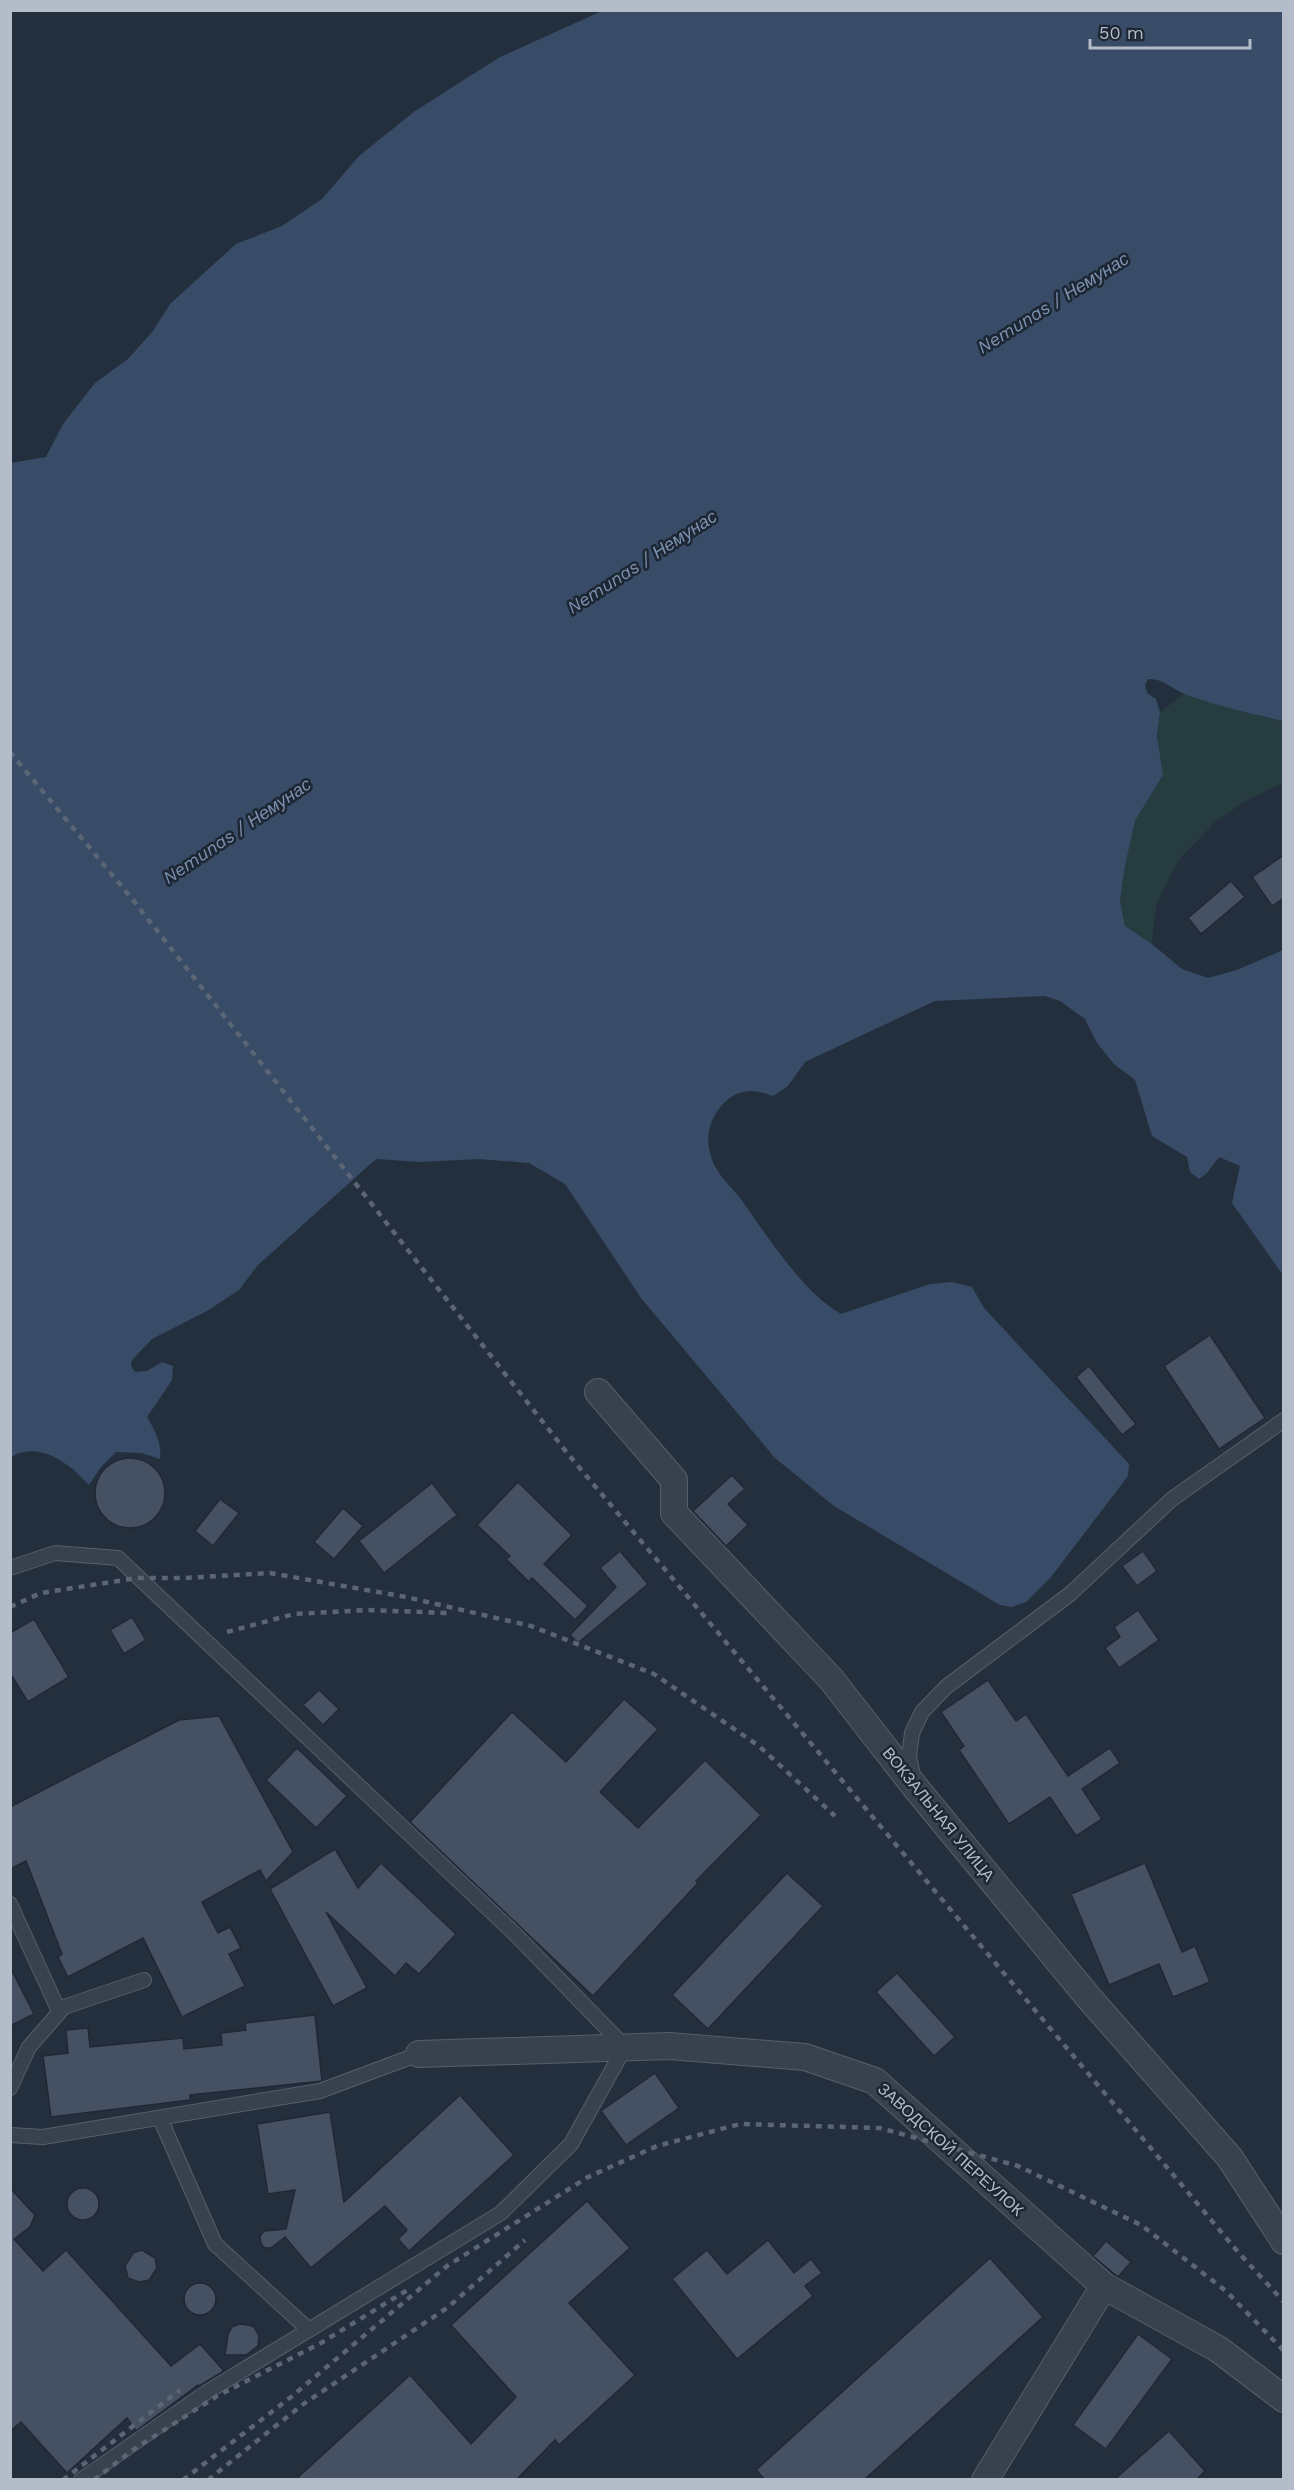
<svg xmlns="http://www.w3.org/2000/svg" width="1294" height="2490" viewBox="0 0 1294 2490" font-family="'Work Sans',sans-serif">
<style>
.green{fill:#263c3f}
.water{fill:#394c67}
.building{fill:#455162;stroke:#1f2835;stroke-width:1.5}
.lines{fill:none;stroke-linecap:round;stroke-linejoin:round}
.lane-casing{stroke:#565f6c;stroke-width:16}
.street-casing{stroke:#565f6c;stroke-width:28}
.lane{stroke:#38414e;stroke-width:14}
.street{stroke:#38414e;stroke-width:26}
.rail{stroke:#5a6575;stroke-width:4.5;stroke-dasharray:6 6;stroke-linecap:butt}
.labels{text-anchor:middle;stroke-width:5;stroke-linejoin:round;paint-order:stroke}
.street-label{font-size:16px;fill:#b4bcc9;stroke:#1d2633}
.water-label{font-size:18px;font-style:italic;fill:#7c92b1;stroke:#1d2633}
</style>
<rect width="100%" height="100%" fill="#242f3e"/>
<polygon class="green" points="1184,694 1258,716 1283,721 1283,783 1247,800 1215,822 1178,861 1156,905 1152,944 1125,926 1120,901 1125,866 1135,821 1163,775 1157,740 1160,712"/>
<path class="water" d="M602,11H1283V721C1251,714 1218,706 1187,695C1173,690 1163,678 1148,679L1145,685L1147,693L1156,699L1160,712L1157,736L1163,775L1135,821L1125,866L1120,901L1125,926L1152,944L1182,969L1208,978L1237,970L1283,950V1275L1232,1203L1240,1166L1219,1157L1207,1173L1199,1179L1190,1172L1187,1157L1152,1136L1135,1080L1114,1064L1097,1043L1085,1019L1060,1001L1045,996L935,1001L805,1062L788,1086L773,1096C754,1089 739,1088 724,1103C708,1119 704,1141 713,1162C718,1175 731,1187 740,1198C766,1234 803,1293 841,1314L930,1284L952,1282L972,1287L984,1308L1129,1464L1128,1476L1051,1577L1026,1602L1012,1607L1000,1605L834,1506L775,1458L641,1298L565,1184L529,1163L478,1159L420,1162L376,1159L257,1266L239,1290L207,1311L152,1339L132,1360L131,1366L135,1372L147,1371L162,1362L173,1366L172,1380L147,1417C155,1431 162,1443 160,1459L142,1453L116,1452L101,1467L89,1485C70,1464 40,1440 11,1457V463L46,457L63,424L95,383L128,359L153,331L170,304L236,244L282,226L322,199L359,156L415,111L500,57Z"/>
<g class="building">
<polygon points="1284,855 1284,898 1272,906 1252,877"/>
<polygon points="1231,881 1245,897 1201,934 1188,918"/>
<polygon points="1210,1335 1265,1418 1219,1449 1164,1366"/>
<polygon points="1089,1366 1136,1424 1122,1435 1076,1377"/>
<circle cx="130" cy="1493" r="35"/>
<polygon points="732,1475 745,1489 728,1504 748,1525 726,1546 693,1511"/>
<polygon points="518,1482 572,1535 544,1564 588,1606 575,1620 532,1578 529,1582 506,1559 510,1556 477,1525"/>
<polygon points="432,1483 457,1515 384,1573 359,1541"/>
<polygon points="220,1499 239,1513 213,1546 195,1531"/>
<polygon points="343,1508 363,1526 334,1559 314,1542"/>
<polygon points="620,1551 648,1584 578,1643 570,1635 616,1587 600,1568"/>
<polygon points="1143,1551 1157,1571 1137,1586 1122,1566"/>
<polygon points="1138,1610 1159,1640 1119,1668 1105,1648 1120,1637 1114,1627"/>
<polygon points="132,1617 146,1640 124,1654 110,1630"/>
<polygon points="34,1619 69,1677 28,1702 10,1673 10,1633"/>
<polygon points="988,1680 1016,1721 1026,1714 1068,1776 1110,1748 1120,1763 1082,1789 1102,1819 1076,1836 1050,1797 1009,1824 959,1750 964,1746 941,1712"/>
<polygon points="319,1690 339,1709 323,1725 303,1705"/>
<polygon points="624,1699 658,1729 600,1792 638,1828 705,1760 761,1815 696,1881 698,1883 593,1996 410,1822 512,1712 566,1762"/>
<polygon points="219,1716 293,1852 266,1881 260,1870 202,1902 218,1933 230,1927 241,1948 229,1954 245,1986 182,2017 143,1938 68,1977 58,1957 62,1954 26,1861 10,1869 10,1807 179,1720"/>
<polygon points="297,1748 347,1796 316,1828 266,1780"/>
<polygon points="335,1849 358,1888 381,1863 456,1934 419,1974 406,1963 395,1976 326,1912 367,1988 333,2006 270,1889"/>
<polygon points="1145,1863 1182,1952 1195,1946 1210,1982 1173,1997 1159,1964 1109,1985 1071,1894"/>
<polygon points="787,1873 823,1906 708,2029 672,1995"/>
<polygon points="10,1967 34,2014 10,2026"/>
<polygon points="897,1973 955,2037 934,2056 876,1992"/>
<polygon points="315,2015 322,2081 190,2095 190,2100 51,2117 43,2056 68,2053 66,2030 88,2028 90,2047 183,2038 184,2049 222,2045 221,2033 246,2030 245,2023"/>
<polygon points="655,2073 679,2108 626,2145 601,2111"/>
<polygon points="460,2095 514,2155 409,2251 398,2239 407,2230 385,2206 311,2268 285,2237 271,2248 265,2248 261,2244 260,2236 264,2231 286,2229 295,2190 268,2194 257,2124 330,2112 344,2202"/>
<polygon points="10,2188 35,2215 30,2227 14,2239 43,2271 66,2250 171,2366 200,2344 224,2371 199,2386 198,2385 136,2431 127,2418 67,2473 21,2422 10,2431"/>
<circle cx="83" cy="2204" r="16"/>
<polygon points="587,2201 630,2248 569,2303 635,2375 559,2445 555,2440 516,2480 295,2480 410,2375 471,2444 516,2397 451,2325"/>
<polygon points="768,2240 794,2273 811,2259 822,2273 805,2286 813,2296 737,2359 672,2279 707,2250 727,2274"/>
<polygon points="1106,2241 1131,2262 1118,2277 1093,2256"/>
<polygon points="142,2250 155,2258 157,2268 149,2280 139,2282 128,2278 125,2266 133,2253"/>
<polygon points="990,2258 1043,2317 864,2480 765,2480 756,2470"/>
<circle cx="200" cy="2299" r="16"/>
<polygon points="239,2324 249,2325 254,2327 259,2336 258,2346 246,2355 225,2355 228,2334 232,2327"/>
<polygon points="1138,2334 1172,2359 1106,2449 1073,2425"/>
<polygon points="1169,2431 1205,2471 1196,2480 1114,2480"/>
</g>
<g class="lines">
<g class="lane-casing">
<g id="lane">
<polyline points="10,1568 55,1553 118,1558 515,1934 625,2047 571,2144 501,2213 207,2392 81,2480"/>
<polyline points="913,1776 909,1756 912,1733 922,1712 946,1687 1070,1594 1172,1499 1284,1420"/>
<polyline points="10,1904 59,2011"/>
<polyline points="10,2088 29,2047 64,2007 144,1980"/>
<polyline points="160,2118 215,2244 309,2330"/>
<polyline points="10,2135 43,2137 320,2091 419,2054"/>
</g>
</g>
<g class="street-casing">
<g id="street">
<polyline points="598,1392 674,1480 674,1513 831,1679 915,1787 1089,1998 1230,2158 1284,2241"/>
<polyline points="419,2054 669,2046 805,2057 875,2081 1104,2286 1218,2349 1284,2399"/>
<polyline points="985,2480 1104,2286"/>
</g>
</g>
<use href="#lane" class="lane"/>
<use href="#street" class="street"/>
<g class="rail">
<polyline points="10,752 133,900 568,1454 1238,2252 1284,2302"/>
<polyline points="10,1607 41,1593 137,1578 185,1578 270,1573 406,1597 531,1626 654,1674 759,1746 835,1816"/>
<polyline points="227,1632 294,1614 367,1610 449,1613"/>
<polyline points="63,2480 180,2390"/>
<polyline points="94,2480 133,2450 217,2396 321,2343 409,2289"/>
<polyline points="183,2480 291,2397 447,2266 588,2177 657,2146 740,2124 880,2128 1018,2166 1141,2225 1226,2291 1284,2351"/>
<polyline points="208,2480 302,2405 447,2308 525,2240"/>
</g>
</g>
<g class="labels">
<g class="street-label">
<text transform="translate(939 1814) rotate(51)" y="6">ВОКЗАЛЬНАЯ УЛИЦА</text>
<text transform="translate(951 2149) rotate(42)" y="6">ЗАВОДСКОЙ ПЕРЕУЛОК</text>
</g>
<g class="water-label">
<text transform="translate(1053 303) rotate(-32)" y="6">Nemunas / Немунас</text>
<text transform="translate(642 562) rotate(-33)" y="6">Nemunas / Немунас</text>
<text transform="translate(237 831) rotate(-34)" y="6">Nemunas / Немунас</text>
</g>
</g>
<rect width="1294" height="2490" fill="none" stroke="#b4bcc9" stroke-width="24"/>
<path d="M1090 39v9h160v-9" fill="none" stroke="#b4bcc9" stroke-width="3"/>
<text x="1099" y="39" font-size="18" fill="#b4bcc9" stroke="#1d2633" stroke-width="4.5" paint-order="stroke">50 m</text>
</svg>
